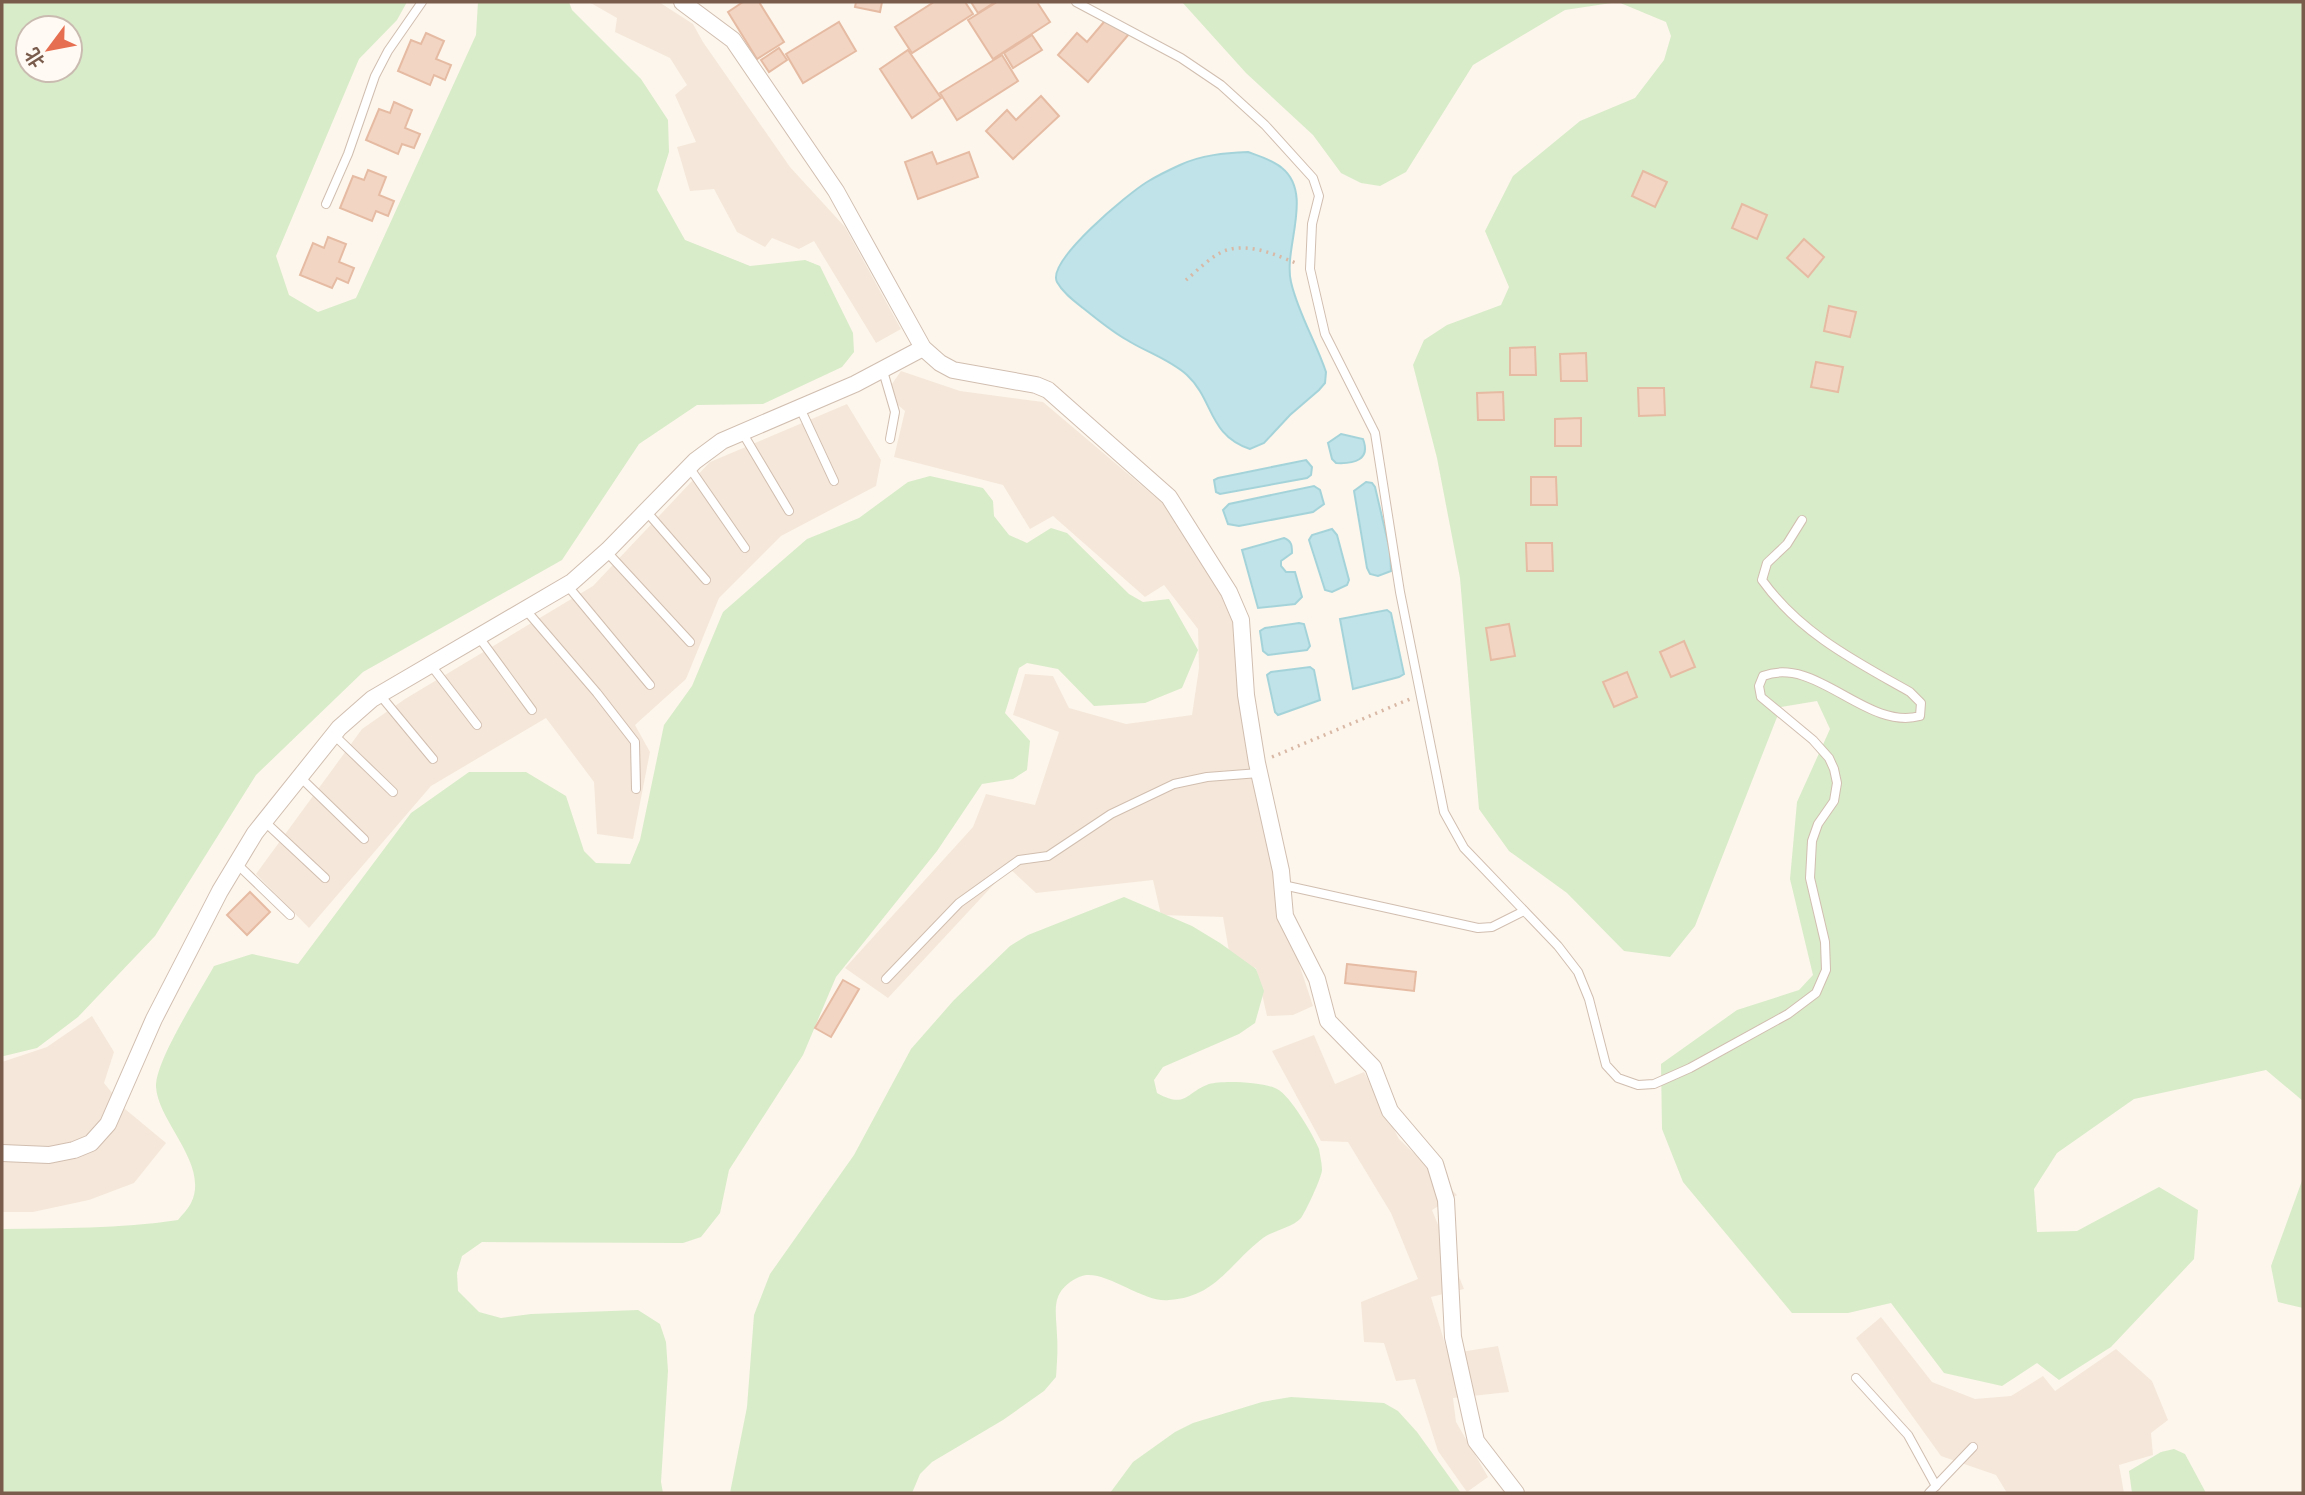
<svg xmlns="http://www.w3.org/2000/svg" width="2305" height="1495" viewBox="0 0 2305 1495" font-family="'DM Sans','Noto Sans SC',sans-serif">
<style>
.residential{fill:#f5e8da}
.green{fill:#d8ecc9;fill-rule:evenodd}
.water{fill:#bfe3e8;stroke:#a5d3da;stroke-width:2}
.building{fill:#f3d5c3;stroke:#e6bba3;stroke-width:2}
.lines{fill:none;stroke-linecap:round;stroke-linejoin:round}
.service-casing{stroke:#d1beb0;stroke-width:10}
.minor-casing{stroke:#d1beb0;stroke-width:18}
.path{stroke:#d9b8a5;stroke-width:3.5;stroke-dasharray:2 5;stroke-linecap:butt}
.service{stroke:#fff;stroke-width:8}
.minor{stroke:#fff;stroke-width:16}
</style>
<rect width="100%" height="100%" fill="#fdf6ec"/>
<g class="residential">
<polygon points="589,2 659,2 693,24 703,42 790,167 845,227 901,329 876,343 814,241 799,249 772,238 765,247 737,232 714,189 690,191 677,147 696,142 675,95 687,85 670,58 615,32 617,18"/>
<polygon points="901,371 960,391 1043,402 1166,506 1221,591 1241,642 1279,903 1313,1006 1293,1015 1267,1016 1256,968 1231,963 1223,917 1161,915 1153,880 1036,893 1009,868 888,998 845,968 973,827 986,794 1035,805 1059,732 1013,715 1025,674 1053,676 1069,708 1126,724 1192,715 1199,668 1198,629 1164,585 1145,597 1053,516 1030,529 1003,485 894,457 905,411 885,394"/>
<polygon points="847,404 881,460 876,486 781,536 719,598 686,679 635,725 650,752 633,839 597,834 594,782 546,718 431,786 309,928 256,874 362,729 405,699 593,586 710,462"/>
<polygon points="92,1016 114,1052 104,1083 125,1109 166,1143 134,1183 89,1200 33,1212 2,1212 2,1062 47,1047"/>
<polygon points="1314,1035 1335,1084 1364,1072 1399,1139 1457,1195 1432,1210 1464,1289 1431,1297 1448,1354 1498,1346 1509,1392 1453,1398 1456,1422 1488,1477 1467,1492 1438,1451 1415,1379 1396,1381 1384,1343 1364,1342 1361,1302 1418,1279 1391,1213 1348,1142 1321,1141 1272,1051"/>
<polygon points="1881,1317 1932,1382 1975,1399 2011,1396 2043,1376 2055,1391 2116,1349 2152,1381 2168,1420 2151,1433 2153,1455 2119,1465 2124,1493 2007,1493 1996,1475 1941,1456 1856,1338"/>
</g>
<g class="green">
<path d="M2,2H407L397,20L359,59L276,256L289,295L318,312L356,298L476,35L478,2H569L572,10L641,79L668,120L669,152L657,190L685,240L750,266L805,260L820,266L853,333L854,352L842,367L763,404L697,405L639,444L562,560L363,672L256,775L155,936L78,1017L37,1048L4,1056H2ZM70,28V70H28V28Z"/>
<polygon points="1182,2 2303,2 2303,1101 2266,1070 2134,1099 2057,1153 2034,1189 2037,1232 2077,1231 2159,1187 2198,1210 2194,1259 2111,1347 2059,1380 2037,1363 2002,1386 1944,1373 1891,1303 1848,1313 1792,1313 1683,1182 1662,1129 1661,1064 1737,1010 1799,990 1813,975 1790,879 1797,802 1830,729 1817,701 1781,707 1695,926 1670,957 1624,951 1567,893 1509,851 1479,809 1460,578 1437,458 1413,365 1424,340 1447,325 1501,305 1509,287 1485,231 1513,176 1580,121 1635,98 1664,60 1671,36 1666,22 1618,2 1565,10 1473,65 1406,172 1380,186 1361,183 1341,173 1313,135 1246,73"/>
<path d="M930,476L983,488L993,501L994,516L1009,535L1027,543L1051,528L1067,533L1129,594L1143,602L1169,599L1198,650L1182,688L1145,703L1094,706L1058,669L1027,663L1019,668L1005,713L1030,741L1027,770L1013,779L982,784L937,851L836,977L803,1055L729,1170L720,1213L701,1237L683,1243L482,1242L462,1256L457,1273L458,1291L479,1312L501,1318L531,1314L638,1310L660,1324L666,1342L668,1371L661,1482L663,1493H2V1229C61,1228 119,1229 178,1220C182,1215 188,1209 191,1203C210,1165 158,1122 156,1087C155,1061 200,992 214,966L252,954L298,964L411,813L469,772H526L566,796L584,851L596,863L630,864L640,840L664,725L692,686L723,612L807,539L859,518L908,482Z"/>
<path d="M1124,897L1192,926L1220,943L1256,969L1264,991L1255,1023L1239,1034L1163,1067L1154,1080L1157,1093C1186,1109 1185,1093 1209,1084C1223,1080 1264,1082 1277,1089C1290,1095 1314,1136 1319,1149C1320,1155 1322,1164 1322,1170C1322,1177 1305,1213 1301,1218C1292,1228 1274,1230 1263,1238C1229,1264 1216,1297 1169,1300C1141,1303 1102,1266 1079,1277C1050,1291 1056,1309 1057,1335C1058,1349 1057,1363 1056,1377L1044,1391L1003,1420L932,1462L920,1474L912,1493H730L747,1407L754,1315L770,1274L854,1155L911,1049L954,1000L1010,946L1028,935Z"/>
<polygon points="2303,1178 2303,1308 2278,1302 2271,1266"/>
<polygon points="1291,1397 1384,1403 1398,1411 1417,1432 1461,1493 1110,1493 1133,1462 1175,1432 1193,1423 1262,1402"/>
<polygon points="2174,1449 2185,1454 2206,1493 2132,1493 2129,1471 2161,1452"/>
</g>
<g class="water">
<path d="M1248,152C1259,156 1273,160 1282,168C1314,194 1283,248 1291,282C1298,313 1316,342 1326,372L1325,383L1319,390L1290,415L1264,443L1250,449C1208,435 1214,400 1187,375C1169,359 1146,352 1127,340C1111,331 1097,319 1083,308C1074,301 1063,293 1057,282C1046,261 1129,193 1147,182C1157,176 1169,170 1180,165C1201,155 1225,153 1248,152Z"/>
<path d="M1341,434L1363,439C1371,460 1354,464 1336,463L1332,459L1328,443Z"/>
<polygon points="1306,460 1312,467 1311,475 1307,478 1220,494 1216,492 1214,480 1218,478"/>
<polygon points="1366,482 1372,483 1375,487 1390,551 1391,571 1378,576 1370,574 1367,568 1354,491"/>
<polygon points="1314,486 1320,490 1324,504 1313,512 1239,526 1228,524 1223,510 1229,504"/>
<polygon points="1332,529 1337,535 1349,580 1347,585 1332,592 1325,590 1309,540 1312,535"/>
<path d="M1284,538C1292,541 1292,546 1292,553L1281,561V566L1286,572H1295L1302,597L1295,604L1258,608L1242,550Z"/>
<polygon points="1387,610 1391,613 1404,674 1399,677 1353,689 1340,619"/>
<polygon points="1299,623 1304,624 1310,646 1307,650 1268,655 1263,651 1260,631 1265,628"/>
<polygon points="1310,667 1314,670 1320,700 1278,715 1275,712 1267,675 1271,672"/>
</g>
<g class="building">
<polygon points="743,2 759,2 784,42 757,59 728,12"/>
<polygon points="856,2 882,2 880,12 855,7"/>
<polygon points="934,2 965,2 973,14 912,53 895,27"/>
<polygon points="971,2 995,2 978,13"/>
<polygon points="997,2 1037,2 1050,22 993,59 968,20"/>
<polygon points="1109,16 1129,34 1088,82 1058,55 1077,33 1087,42"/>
<polygon points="839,22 856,51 803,83 786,54"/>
<polygon points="426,33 444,41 436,59 451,65 445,80 434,75 430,85 398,71 411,40 421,44"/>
<polygon points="1032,35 1042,50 1013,68 1004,53"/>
<polygon points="779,48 787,60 769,72 761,60"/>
<polygon points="908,50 941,98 912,118 880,69"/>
<polygon points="1002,55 1018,81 957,120 940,93"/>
<polygon points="1041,96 1059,116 1013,159 986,131 1007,110 1016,120"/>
<polygon points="394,102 412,110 405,128 420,134 414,148 402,144 398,154 366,140 379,109 390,113"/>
<polygon points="932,152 937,164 969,152 978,177 918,199 905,162"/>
<polygon points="368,170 386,177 379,195 394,201 388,216 376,211 372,221 340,208 353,176 364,180"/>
<polygon points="1643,171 1667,182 1655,207 1632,196"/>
<polygon points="1742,204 1767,215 1757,239 1732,228"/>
<polygon points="328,237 346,244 339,262 354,268 348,283 337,278 332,288 300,275 313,243 324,248"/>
<polygon points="1804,239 1824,257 1808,277 1787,258"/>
<polygon points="1829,306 1856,312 1850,337 1824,331"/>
<polygon points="1535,347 1536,375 1510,375 1510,348"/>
<polygon points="1586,353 1587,381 1561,381 1560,354"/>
<polygon points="1816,362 1843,367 1838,392 1811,387"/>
<polygon points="1638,388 1664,388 1665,415 1639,416"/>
<polygon points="1503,392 1504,420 1478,420 1477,393"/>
<polygon points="1581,418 1581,446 1555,446 1555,419"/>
<polygon points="1531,477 1556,477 1557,505 1531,505"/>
<polygon points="1526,543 1552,543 1553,571 1527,571"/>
<polygon points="1509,624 1515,656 1491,660 1486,628"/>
<polygon points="1684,641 1695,667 1671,677 1660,652"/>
<polygon points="1627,672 1637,697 1614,707 1603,682"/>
<polygon points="250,892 270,912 247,935 227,915"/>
<polygon points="1347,964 1416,972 1414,991 1345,983"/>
<polygon points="843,980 859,989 831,1037 815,1028"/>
</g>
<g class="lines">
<g class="service-casing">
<g id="service">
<path d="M1076,2L1181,58L1221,85L1265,125L1313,178L1319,196L1312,224L1310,269L1325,334L1375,433L1400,592L1444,812L1464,848L1558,946L1578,972L1589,999L1606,1065L1618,1078L1638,1085L1654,1084L1690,1068L1788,1014L1816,993L1826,970L1825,942L1810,878L1812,841L1818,824L1834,801L1837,783L1834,769L1829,758L1813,740L1761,697L1759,686L1763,676C1816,655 1866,731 1920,716L1921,703L1910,692C1855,661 1800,633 1762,580L1767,563L1787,544L1802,520"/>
<polyline points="326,204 348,154 375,76 388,51 422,2"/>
<polyline points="883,371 895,412 890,439"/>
<polyline points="800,408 834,481"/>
<polyline points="742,432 789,511"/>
<polyline points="689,467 745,548"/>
<polyline points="646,511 706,580"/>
<polyline points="606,551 690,642"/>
<polyline points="567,585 650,685"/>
<polyline points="525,609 597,693 635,742 636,789"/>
<polyline points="478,636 532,710"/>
<polyline points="430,664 477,725"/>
<polyline points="380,695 433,759"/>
<polyline points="334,735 393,792"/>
<polyline points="299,776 364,839"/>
<polyline points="264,821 325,878"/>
<polyline points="237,864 290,915"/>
<polyline points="1283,885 1478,928 1492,927 1524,911"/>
<polyline points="886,979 959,903 1019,860 1048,856 1111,814 1174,784 1207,777 1259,773"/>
<polyline points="1856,1378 1908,1435 1936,1486"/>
<polyline points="1929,1493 1973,1447"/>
</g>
</g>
<g class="minor-casing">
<g id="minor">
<polyline points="682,2 733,40 836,191 923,348 940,363 953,370 1036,385 1048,390 1169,497 1229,592 1241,620 1246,695 1257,763 1281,871 1285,916 1317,979 1328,1021 1373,1067 1390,1111 1435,1164 1446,1200 1453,1337 1476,1441 1516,1493"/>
<polyline points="2,1153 49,1155 74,1150 91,1143 108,1124 154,1019 220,891 255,833 339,728 372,699 572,582 608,550 695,461 722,441 855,384 923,348"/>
</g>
</g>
<g class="path">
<path d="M1186,280C1197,271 1213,254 1227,250C1250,243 1277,255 1298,264"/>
<polyline points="1272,757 1410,699"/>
</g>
<use href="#service" class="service"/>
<use href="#minor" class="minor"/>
</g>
<rect width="2305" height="1495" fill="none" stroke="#7a5c4d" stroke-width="7"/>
<g transform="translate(49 49) rotate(238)"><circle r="33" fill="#fffaf3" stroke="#cabbb1" stroke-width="2"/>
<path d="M0-5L12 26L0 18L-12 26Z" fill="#e76f51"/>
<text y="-10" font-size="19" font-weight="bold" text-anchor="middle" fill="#7a5c4d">北</text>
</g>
</svg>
